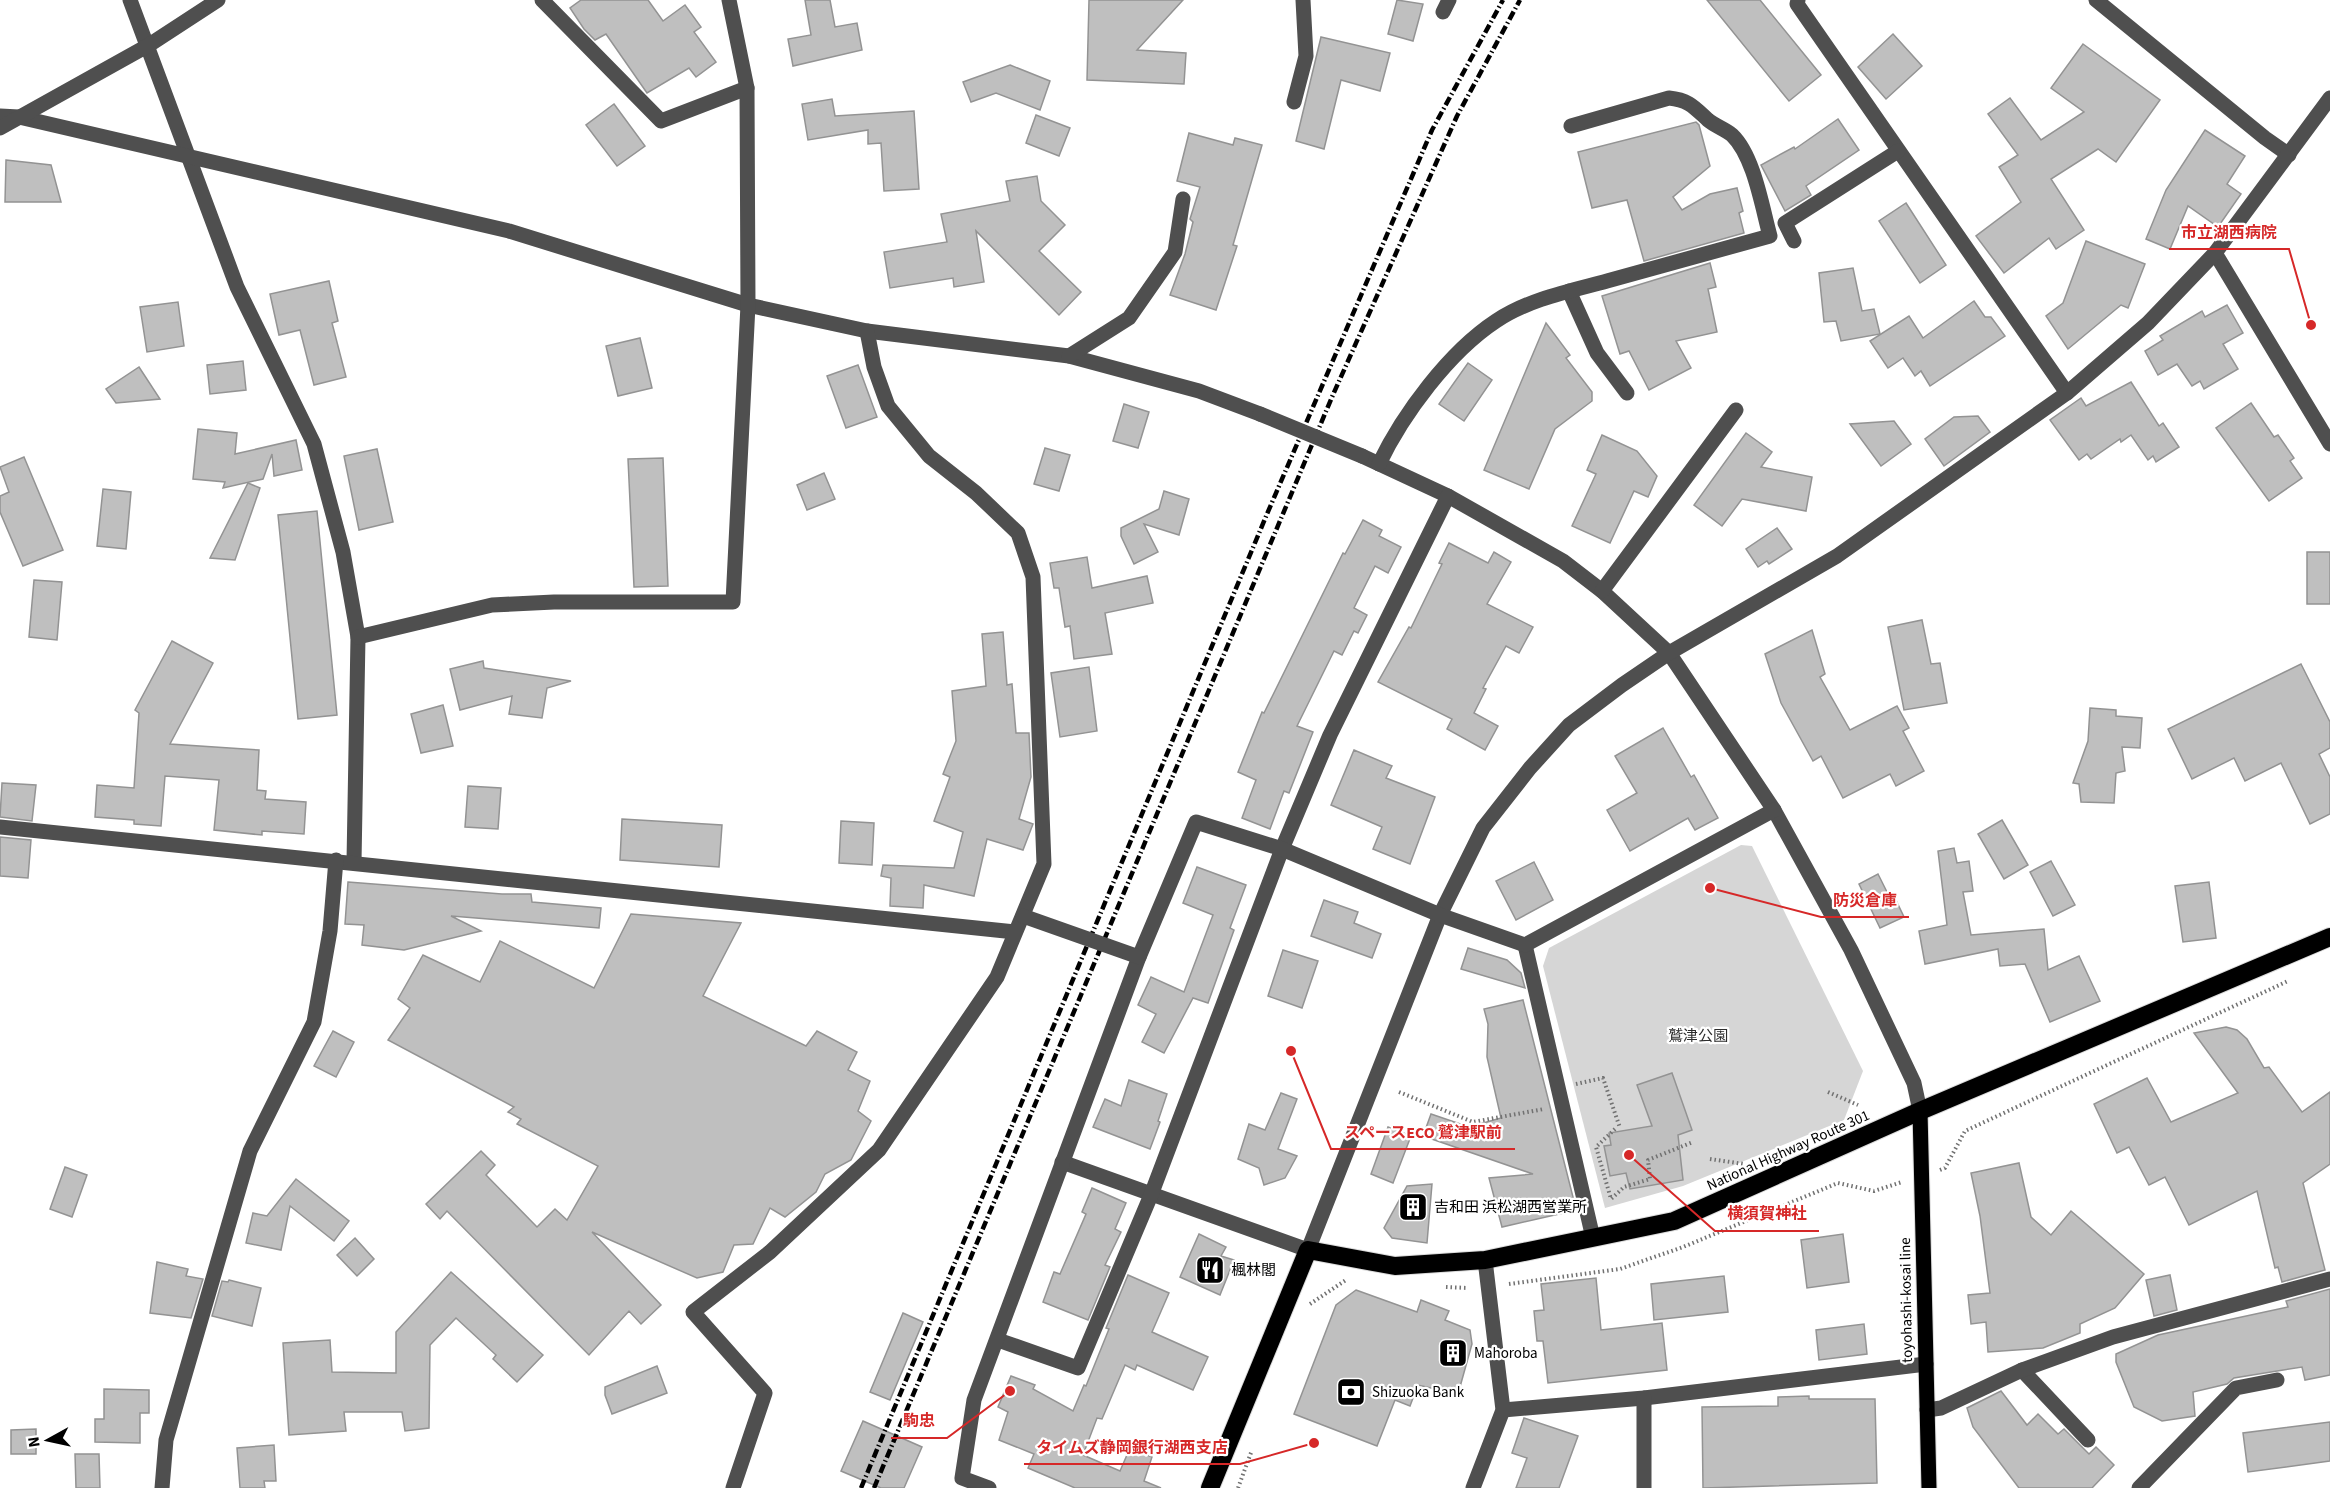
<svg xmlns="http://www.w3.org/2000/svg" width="2330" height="1488" viewBox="0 0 2330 1488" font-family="'Source Sans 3','Noto Sans JP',sans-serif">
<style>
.green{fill:#d6d6d6}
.building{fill:#bfbfbf;stroke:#939393;stroke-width:1.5}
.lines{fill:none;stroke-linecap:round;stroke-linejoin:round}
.major-casing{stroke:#dbdbdb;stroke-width:17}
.highway-casing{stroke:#dbdbdb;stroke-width:20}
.path{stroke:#717171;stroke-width:4;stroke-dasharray:1.5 3;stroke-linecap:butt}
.minor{stroke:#4f4f4f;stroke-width:15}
.major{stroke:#000;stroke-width:15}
.highway{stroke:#000;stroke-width:18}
.rail{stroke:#000;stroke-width:4.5;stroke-dasharray:9 3 1.5 3;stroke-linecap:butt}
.minor-bridge{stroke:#4f4f4f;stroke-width:15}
.labels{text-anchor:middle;stroke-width:4.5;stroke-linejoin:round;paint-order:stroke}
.park-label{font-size:15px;fill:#2d2d2d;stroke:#fff}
.street-label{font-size:15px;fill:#000;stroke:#fff}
.poi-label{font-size:15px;fill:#000;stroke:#fff;text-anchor:start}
.leader{fill:none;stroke:#d62828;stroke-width:2}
.callout-dot{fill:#d62828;stroke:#fff;stroke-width:2}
.callout-label{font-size:16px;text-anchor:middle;font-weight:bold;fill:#d62828;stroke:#fff;stroke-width:4.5;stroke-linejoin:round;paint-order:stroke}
</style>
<rect width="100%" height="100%" fill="#fff"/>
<polygon class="green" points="1741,845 1752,846 1863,1071 1844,1120 1683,1186 1605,1208 1543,966 1549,948"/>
<g class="building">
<polygon points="581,0 648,0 663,21 685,5 701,27 694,32 716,62 696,77 689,68 647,93 606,34 595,40 584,29 570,8"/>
<polygon points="805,0 830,0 835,27 857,23 862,50 793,66 788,39 811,35"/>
<polygon points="1089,0 1183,0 1137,50 1186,53 1184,84 1087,80"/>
<polygon points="1397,0 1423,4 1413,41 1388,34"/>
<polygon points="1707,0 1760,0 1821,75 1789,101"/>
<polygon points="1893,34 1922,66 1886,99 1858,67"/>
<polygon points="1321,37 1390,53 1380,91 1341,80 1324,149 1296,141"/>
<polygon points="2083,44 2160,100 2116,162 2098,149 2051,179 2084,230 2056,249 2049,238 2004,273 1976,236 2021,202 1999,167 2018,155 1988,114 2010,98 2041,140 2084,112 2051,88"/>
<polygon points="1010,65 1050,81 1040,110 996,93 971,102 963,82"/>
<polygon points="832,99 835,116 914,111 919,189 884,191 881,143 868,144 868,130 808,140 802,104"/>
<polygon points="614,104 645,146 617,166 586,125"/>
<polygon points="1036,115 1070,128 1059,156 1026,143"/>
<polygon points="1838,119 1859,150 1806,186 1811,195 1785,211 1761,165 1794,147 1795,149"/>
<polygon points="1696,122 1699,125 1710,166 1673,197 1682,210 1710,194 1737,188 1743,211 1739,213 1744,233 1644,261 1627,200 1592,208 1578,152"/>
<polygon points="2205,130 2245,156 2227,184 2241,194 2218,227 2188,206 2170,249 2146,239 2166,190"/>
<polygon points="1189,133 1233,145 1235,138 1262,145 1233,245 1237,246 1216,310 1170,295 1185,254 1193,222 1190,219 1200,187 1177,181"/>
<polygon points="6,160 51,165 61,202 5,202"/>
<polygon points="1037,176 1041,201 1065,225 1039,251 1081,292 1059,315 976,231 984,282 954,287 953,278 890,288 884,252 947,242 941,214 1010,201 1006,181"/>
<polygon points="1906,203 1946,265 1920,283 1879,221"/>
<polygon points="2086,241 2145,264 2128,308 2121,305 2068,349 2046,316 2063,303"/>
<polygon points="1710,263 1716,287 1708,289 1717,332 1676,341 1691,368 1649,390 1629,351 1620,354 1602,296"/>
<polygon points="1853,268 1862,311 1874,309 1880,334 1841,341 1836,321 1824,322 1819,273"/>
<polygon points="329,281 338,321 332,323 346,377 314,385 300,330 279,335 270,294"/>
<polygon points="1974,301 1985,317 1991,317 2005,336 1930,386 1921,371 1915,376 1903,358 1888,368 1870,341 1909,316 1923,338"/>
<polygon points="178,302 184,346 147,352 140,307"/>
<polygon points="2227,305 2243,333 2223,344 2238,369 2204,389 2200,381 2192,386 2177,364 2158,375 2145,351 2163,340 2160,336 2202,311 2205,317"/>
<polygon points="1546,323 1570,355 1566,358 1592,392 1592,401 1555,429 1529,489 1484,470"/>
<polygon points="640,338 652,388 618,396 606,346"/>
<polygon points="243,361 246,390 210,394 207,365"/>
<polygon points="1468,363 1492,380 1464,421 1439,404"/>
<polygon points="858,365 877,417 846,428 827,376"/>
<polygon points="139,367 160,399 116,403 106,389"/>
<polygon points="2131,382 2159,426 2163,423 2179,447 2156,462 2153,456 2148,460 2131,435 2121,442 2120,439 2091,459 2087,454 2079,460 2050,420 2081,398 2086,406"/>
<polygon points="2251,403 2274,437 2278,435 2294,458 2290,461 2302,478 2269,501 2216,428"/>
<polygon points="1124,404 1149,412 1138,448 1113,441"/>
<polygon points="1978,416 1990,432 1944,466 1925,439 1954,417"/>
<polygon points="1894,421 1911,444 1881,466 1850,424"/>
<polygon points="198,429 237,433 235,454 296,440 302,470 274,476 272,454 263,479 223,488 225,482 193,479"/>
<polygon points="1746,433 1772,452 1761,467 1812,477 1806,511 1742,499 1722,526 1694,505"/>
<polygon points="1602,435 1637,451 1657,476 1648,497 1634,491 1610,543 1572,526 1596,474 1587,470"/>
<polygon points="1045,448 1070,455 1059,491 1034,484"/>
<polygon points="377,449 393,522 359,530 344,456"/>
<polygon points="24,457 63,550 23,566 0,512 0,496 9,492 0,467"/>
<polygon points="663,458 668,586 634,587 628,459"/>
<polygon points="824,473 835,499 807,510 797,485"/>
<polygon points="248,483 260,488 235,560 210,558"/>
<polygon points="103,489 131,492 126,549 97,546"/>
<polygon points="1164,491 1189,499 1179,535 1144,524 1158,552 1134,564 1121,536 1121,528 1159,509"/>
<polygon points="317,511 337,715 298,719 278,515"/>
<polygon points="1363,520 1382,530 1379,536 1401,547 1388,573 1375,566 1354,608 1367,615 1358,633 1354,631 1342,655 1334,651 1297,726 1313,732 1289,793 1284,791 1270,829 1242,818 1256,780 1238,772 1262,712 1264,713 1343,553 1345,554"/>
<polygon points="1777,528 1792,549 1769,564 1767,561 1758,567 1746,549"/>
<polygon points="1449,543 1488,563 1494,552 1511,562 1487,604 1533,627 1519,653 1506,646 1483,688 1486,689 1474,713 1498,726 1485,750 1447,729 1452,719 1378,682 1409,627 1411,628 1442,564 1439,563"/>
<rect x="2307" y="552" width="23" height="52"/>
<polygon points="1087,557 1092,588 1147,576 1153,603 1105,613 1112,654 1074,659 1070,626 1065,627 1059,588 1054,588 1050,563"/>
<polygon points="34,580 62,582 57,640 29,637"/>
<polygon points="1922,620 1931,664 1940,663 1947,703 1904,710 1888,627"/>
<polygon points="1812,630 1825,674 1820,677 1850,730 1897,706 1909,728 1903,731 1924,771 1896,786 1890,774 1843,798 1821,756 1813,761 1781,703 1765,654"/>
<polygon points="1003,632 1007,685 1012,684 1016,733 1029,733 1031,777 1019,819 1033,824 1023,850 987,839 974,896 924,885 923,908 890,906 891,878 881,876 883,865 954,868 963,832 934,821 950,777 943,774 956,741 952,691 986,686 982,634"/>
<polygon points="172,641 213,663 170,744 259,750 257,790 266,791 265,799 306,802 304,834 262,831 262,835 214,830 219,780 165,776 161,826 134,824 134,820 95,817 97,785 134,788 139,713 135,710"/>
<polygon points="483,661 484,668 571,681 547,688 542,718 509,714 512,696 460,710 450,669"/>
<polygon points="2301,664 2330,722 2330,748 2319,754 2330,777 2330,814 2310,824 2281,763 2245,781 2234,758 2192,779 2168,729"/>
<polygon points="1089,667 1097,731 1060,737 1051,673"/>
<polygon points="443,705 453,746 421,753 411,714"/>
<polygon points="2090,708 2116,710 2116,716 2142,718 2140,748 2122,747 2125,771 2116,773 2114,803 2081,802 2079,784 2073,783 2088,741"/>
<polygon points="1663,728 1691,777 1694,775 1718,818 1695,830 1688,818 1630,851 1607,810 1637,793 1615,756"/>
<polygon points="1354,750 1392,766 1386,778 1435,797 1410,864 1373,849 1382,827 1331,805"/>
<polygon points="2,783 36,785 32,821 0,817"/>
<polygon points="468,786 501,788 498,829 465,827"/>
<polygon points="622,819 722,825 719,867 620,860"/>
<polygon points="2002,820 2028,865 2004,879 1978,834"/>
<polygon points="841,821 874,823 872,865 839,863"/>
<polygon points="0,837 31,840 28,878 0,876"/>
<polygon points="1954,848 1957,863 1969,861 1973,891 1963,892 1971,935 2044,929 2048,970 2079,956 2100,1001 2050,1022 2025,964 2000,966 1998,949 1925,964 1919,931 1947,925 1938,851"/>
<polygon points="2051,861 2075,905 2053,916 2030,872"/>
<polygon points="1534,862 1553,900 1516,920 1496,881"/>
<polygon points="1197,867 1246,885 1230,928 1234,930 1208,1003 1193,998 1164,1053 1142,1042 1156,1014 1138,1005 1151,977 1184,992 1213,915 1183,903"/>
<polygon points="1878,874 1889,896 1893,894 1904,917 1880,928 1859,884"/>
<polygon points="348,882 502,894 531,894 532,902 601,908 599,928 451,916 481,931 404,950 362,945 364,925 345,924"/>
<polygon points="2209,882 2216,938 2183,942 2175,886"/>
<polygon points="1324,900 1358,912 1354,923 1381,934 1372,958 1311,936"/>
<polygon points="631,914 741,923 703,996 806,1046 817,1031 857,1052 848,1070 870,1081 858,1111 871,1121 851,1160 825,1174 816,1192 785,1217 770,1208 753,1244 734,1245 723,1272 697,1278 592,1232 661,1305 641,1324 629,1311 589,1355 447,1211 440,1219 426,1204 481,1151 495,1165 486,1175 537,1227 555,1209 567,1220 598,1166 517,1124 521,1119 508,1112 514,1107 388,1040 410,1008 398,999 423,955 480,982 500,941 594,988"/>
<polygon points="1468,948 1507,960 1521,973 1525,988 1461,969"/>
<polygon points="1283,950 1318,961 1302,1008 1268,996"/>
<polygon points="1523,1000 1575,1205 1563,1204 1564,1213 1502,1227 1489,1178 1533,1174 1423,1136 1431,1114 1469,1127 1501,1118 1487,1057 1488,1024 1484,1009"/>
<polygon points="2226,1027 2237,1030 2247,1039 2264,1068 2269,1067 2302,1112 2330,1092 2330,1164 2303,1183 2325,1270 2282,1282 2278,1267 2275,1268 2257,1191 2189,1225 2165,1177 2149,1185 2129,1147 2117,1153 2094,1104 2147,1078 2171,1122 2238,1093 2194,1033"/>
<polygon points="333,1031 354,1042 336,1077 314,1066"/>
<polygon points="1672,1073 1692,1130 1678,1135 1683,1180 1630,1189 1626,1173 1610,1176 1604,1146 1611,1145 1609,1133 1652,1126 1637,1085"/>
<polygon points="1129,1080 1167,1094 1158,1121 1160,1122 1150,1149 1093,1127 1105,1099 1121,1106"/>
<polygon points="1281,1093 1297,1099 1278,1149 1297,1156 1285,1178 1264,1185 1259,1168 1238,1159 1249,1124 1265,1130"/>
<polygon points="1388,1127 1411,1136 1393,1183 1371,1174"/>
<polygon points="2019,1163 2031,1217 2051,1235 2071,1211 2144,1274 2115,1308 2080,1324 2080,1333 2043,1348 1988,1352 1986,1322 1971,1324 1968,1295 1990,1293 1980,1216 1971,1173"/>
<polygon points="65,1167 87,1175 72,1217 50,1209"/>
<polygon points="296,1179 349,1221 334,1241 290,1206 281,1250 246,1243 253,1213 267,1216"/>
<polygon points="1432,1184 1427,1243 1392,1238 1384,1228 1407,1186"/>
<polygon points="1092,1188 1126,1203 1115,1229 1121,1232 1105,1265 1110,1267 1088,1320 1043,1302 1054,1272 1060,1274 1086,1214 1082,1212"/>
<polygon points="1199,1234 1226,1247 1221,1256 1234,1260 1220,1295 1180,1277"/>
<polygon points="1843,1234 1849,1282 1807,1288 1801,1240"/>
<polygon points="355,1238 374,1259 357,1276 337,1255"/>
<polygon points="157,1262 188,1269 186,1276 203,1279 191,1318 150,1313"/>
<polygon points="451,1272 543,1355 517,1382 493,1359 496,1355 456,1318 430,1345 429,1428 405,1431 402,1412 344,1412 346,1431 289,1435 283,1343 330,1340 332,1372 396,1373 396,1332"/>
<polygon points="1128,1275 1169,1293 1152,1332 1208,1357 1193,1390 1137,1365 1135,1370 1125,1365 1102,1419 1097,1418 1083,1455 1120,1471 1130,1448 1152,1457 1144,1481 1161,1488 1075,1488 1028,1468 1034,1454 999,1440 1008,1412 998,1407 1011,1376 1035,1385 1033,1389 1073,1411 1084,1385 1086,1386 1109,1329 1106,1328"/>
<polygon points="2170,1275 2177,1310 2154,1316 2146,1280"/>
<polygon points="1724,1276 1728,1312 1654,1320 1651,1284"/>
<polygon points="1596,1278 1601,1330 1662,1323 1667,1370 1548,1383 1543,1341 1537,1341 1534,1311 1544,1310 1541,1284"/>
<polygon points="229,1280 261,1288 252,1326 212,1316 222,1281 228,1282"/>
<polygon points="2330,1289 2330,1375 2305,1380 2302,1367 2234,1378 2227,1384 2193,1392 2195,1416 2162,1421 2134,1407 2116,1362 2116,1354 2158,1335 2288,1307 2286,1301"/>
<polygon points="1356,1290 1417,1312 1421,1300 1449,1311 1445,1320 1470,1330 1472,1344 1458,1394 1418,1385 1410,1406 1395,1400 1377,1446 1294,1414 1336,1305"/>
<polygon points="903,1313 923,1322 890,1400 870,1392"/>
<polygon points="1864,1324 1867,1354 1819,1360 1816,1330"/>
<polygon points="657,1366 667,1393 612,1414 605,1395 605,1387"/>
<polygon points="104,1389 149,1390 149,1413 140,1413 140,1443 95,1442 95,1419 104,1419"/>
<polygon points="2001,1391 2027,1425 2038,1414 2058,1434 2064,1429 2089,1454 2096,1447 2114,1465 2092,1488 2019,1488 1973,1427 1967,1408"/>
<polygon points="1809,1396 1809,1399 1875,1399 1877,1483 1703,1488 1702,1407 1778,1406 1778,1397"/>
<polygon points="1524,1418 1578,1436 1559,1488 1516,1488 1527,1458 1512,1453"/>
<polygon points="863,1421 922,1447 904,1488 881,1488 841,1471"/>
<polygon points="2330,1422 2330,1461 2248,1472 2243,1433"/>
<polygon points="36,1429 36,1454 11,1454 11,1430"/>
<polygon points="274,1445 276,1481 264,1481 265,1488 240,1488 237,1448"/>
<polygon points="75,1454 99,1454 100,1488 76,1488"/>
</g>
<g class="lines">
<g class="major-casing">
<polyline id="major" points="1920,1111 1929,1488"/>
</g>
<g class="highway-casing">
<polyline id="highway" points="1210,1488 1308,1250 1395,1266 1485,1260 1674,1221 1920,1111 2330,937"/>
</g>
<g class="path">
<polyline points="1576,1084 1603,1078 1620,1128"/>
<polyline points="1399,1092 1473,1122 1544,1109"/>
<polyline points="1828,1092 1858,1105"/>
<polyline points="1615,1129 1596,1147 1611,1199 1624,1187 1650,1179 1648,1160 1693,1142"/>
<polyline points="1710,1159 1744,1164"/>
<polyline points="1940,1170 1945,1168 1965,1131 2288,981"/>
<polyline points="1509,1284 1620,1269 1683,1247 1838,1183 1874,1191 1902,1182"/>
<polyline points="1446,1287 1468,1288"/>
<polyline points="1310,1304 1346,1280"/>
<polyline points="1238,1488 1252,1450"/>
</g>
<g class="minor">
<polyline points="130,0 237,287 314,444 343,552 358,637 354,862"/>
<polyline points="542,0 661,121 747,88"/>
<polyline points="1798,0 1797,4 2067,393"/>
<polyline points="2096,0 2265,138 2289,155"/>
<polyline points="1443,12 1449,0"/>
<polyline points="1294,102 1306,56 1303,0"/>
<polyline points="0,116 19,117 509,231 748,305 867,331 1069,356 1199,391 1260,414"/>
<polyline points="0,128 149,45 218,0"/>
<polyline points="1794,241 1785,223 1898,151"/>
<polyline points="2215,253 2330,444"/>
<polyline points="1569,291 1597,353 1627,393"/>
<polyline points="1069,356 1129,318 1175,252 1183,199"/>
<polyline points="1362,456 1448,496 1563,561 1602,591 1669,653 1774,810 1851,950 1914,1083 1920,1111"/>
<path d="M1379,464C1403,414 1449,352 1496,321C1529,299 1570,291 1607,281C1662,266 1716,251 1770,236C1762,207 1754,156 1732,135C1725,129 1715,126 1708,120C1694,107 1689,100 1669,98L1571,126"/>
<polyline points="1602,591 1736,410"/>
<polyline points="358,637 492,605 554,602 733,602 748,305 747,88 729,0"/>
<polyline points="0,827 1015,932"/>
<polyline points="1525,945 1593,1238"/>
<polyline points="1062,1162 1308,1250 1440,915 1483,828 1530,768 1569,725 1622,685 1669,653 1837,556 2067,393 2148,323 2215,253 2330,98"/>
<polyline points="998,1340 1078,1368 1151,1195 1282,849 1330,735 1448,496"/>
<polyline points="2022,1370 2088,1440"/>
<polyline points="1503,1410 1644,1398 1926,1364"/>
<polyline points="1927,1410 1941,1408 2022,1370 2113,1337 2330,1279"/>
<polyline points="162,1488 166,1440 250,1151 314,1022 330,931 336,860"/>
<polyline points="733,1488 765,1393 693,1312 770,1252 879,1150 997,977 1044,864 1033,577 1018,533 976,493 929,456 888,406 874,367 867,331"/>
<polyline points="989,1488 962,1478 974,1400 1139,957 1196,822 1282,849 1440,915 1525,945 1774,810"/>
<polyline points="1473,1488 1503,1410 1485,1260"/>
<polyline points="1644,1488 1644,1398"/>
<polyline points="2139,1488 2236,1388 2277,1380"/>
</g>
<use href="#major" class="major"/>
<use href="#highway" class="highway"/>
<g class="rail">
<polyline points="861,1488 1267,514 1432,130 1503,0"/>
<polyline points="874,1488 1332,397 1457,116 1520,0"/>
</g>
<g class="minor-bridge">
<polyline points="1260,414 1362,456"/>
<polyline points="1023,916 1139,957"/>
</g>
</g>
<defs>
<g id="building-square" transform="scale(1.5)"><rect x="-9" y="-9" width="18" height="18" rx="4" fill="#000" stroke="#fff"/><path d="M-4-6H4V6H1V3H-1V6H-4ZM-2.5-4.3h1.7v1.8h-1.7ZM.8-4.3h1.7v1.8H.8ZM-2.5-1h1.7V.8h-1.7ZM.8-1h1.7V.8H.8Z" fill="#fff"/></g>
<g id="restaurant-square" transform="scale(1.5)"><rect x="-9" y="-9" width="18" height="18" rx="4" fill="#000" stroke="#fff"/><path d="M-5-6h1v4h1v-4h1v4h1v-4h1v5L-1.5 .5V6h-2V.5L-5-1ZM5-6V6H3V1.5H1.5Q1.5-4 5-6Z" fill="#fff"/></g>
<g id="bank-square" transform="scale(1.5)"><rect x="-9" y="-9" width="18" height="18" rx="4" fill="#000" stroke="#fff"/><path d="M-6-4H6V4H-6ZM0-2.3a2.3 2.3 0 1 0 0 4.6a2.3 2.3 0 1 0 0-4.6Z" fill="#fff"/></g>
</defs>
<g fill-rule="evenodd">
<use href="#building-square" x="1413" y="1207"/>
<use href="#restaurant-square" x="1210" y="1270"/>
<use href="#building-square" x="1453" y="1353"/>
<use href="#bank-square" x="1351" y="1392"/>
</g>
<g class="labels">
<g class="park-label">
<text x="1698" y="1041">鷲津公園</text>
</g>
<g class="street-label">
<text transform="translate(1788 1150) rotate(-24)" y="5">National Highway Route 301</text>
<text transform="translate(1906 1300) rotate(-91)" y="5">toyohashi-kosai line</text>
</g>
<g class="poi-label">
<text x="1434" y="1212">吉和田 浜松湖西営業所</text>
<text x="1231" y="1275">楓林閣</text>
<text x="1474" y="1358">Mahoroba</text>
<text x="1372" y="1397">Shizuoka Bank</text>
</g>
</g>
<path class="leader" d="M2311 325L2289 249H2169M1710 888L1821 917H1909M1291 1051L1331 1149H1515M1629 1155L1715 1231H1819M1010 1391L947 1438H891M1314 1443L1240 1464H1024"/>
<g class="callout-dot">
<circle cx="2311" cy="325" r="6"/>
<circle cx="1710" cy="888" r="6"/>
<circle cx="1291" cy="1051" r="6"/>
<circle cx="1629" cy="1155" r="6"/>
<circle cx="1010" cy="1391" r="6"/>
<circle cx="1314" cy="1443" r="6"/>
</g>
<g class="callout-label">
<text x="2229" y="238">市立湖西病院</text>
<text x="1865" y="906">防災倉庫</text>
<text x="1423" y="1138">スペースECO 鷲津駅前</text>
<text x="1767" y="1219">横須賀神社</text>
<text x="919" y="1426">駒忠</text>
<text x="1132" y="1453">タイムズ静岡銀行湖西支店</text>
</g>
<g transform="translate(48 1440) rotate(262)" stroke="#ffffff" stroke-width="4.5" paint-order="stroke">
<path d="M0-4.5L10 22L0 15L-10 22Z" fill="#000000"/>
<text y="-9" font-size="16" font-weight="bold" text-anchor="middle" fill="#000000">N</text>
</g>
</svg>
